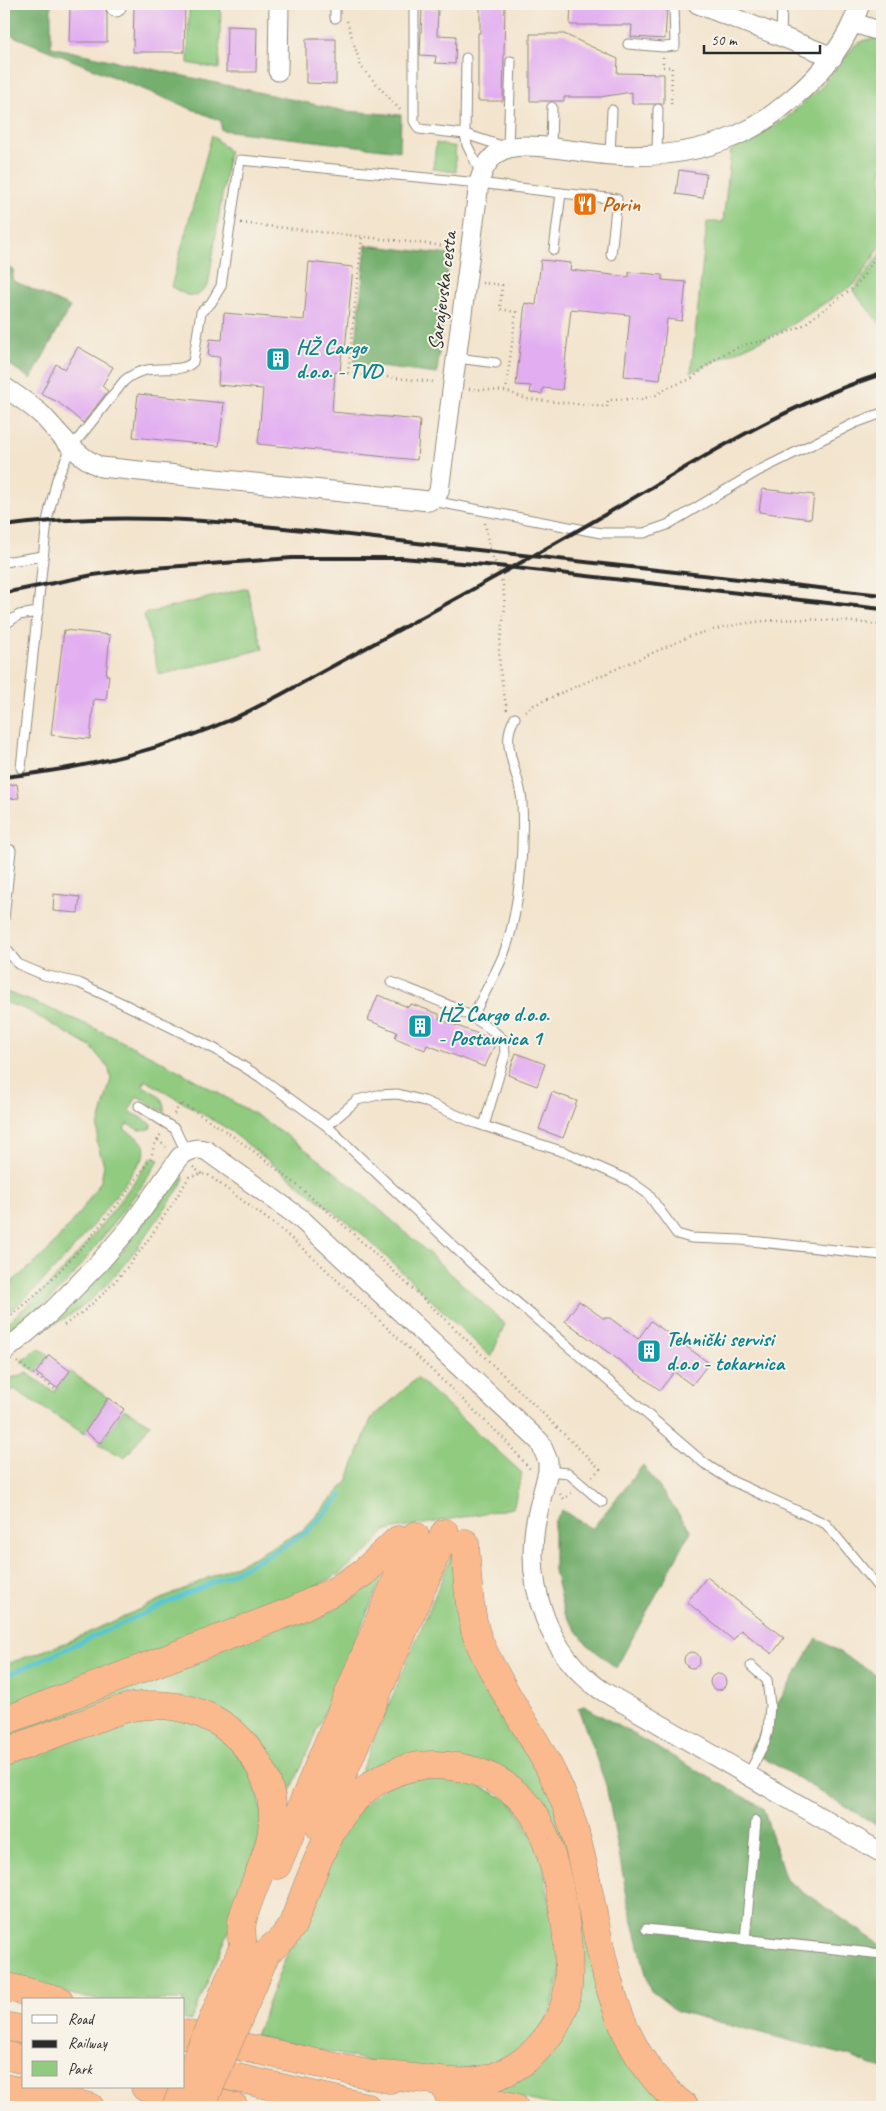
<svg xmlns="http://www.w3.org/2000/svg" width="886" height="2111" viewBox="0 0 886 2111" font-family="Caveat,sans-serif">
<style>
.green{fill:#90cb80;stroke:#5e7b56}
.forest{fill:#74af6e;stroke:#506d4c}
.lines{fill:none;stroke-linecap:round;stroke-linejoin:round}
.stream{stroke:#5ac6d3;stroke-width:4.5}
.building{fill:#e2adf1}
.lane-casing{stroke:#8f887c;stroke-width:11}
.street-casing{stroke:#8f887c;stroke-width:21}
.highway-casing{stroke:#8f887c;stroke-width:29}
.path{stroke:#8f887c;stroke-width:2.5;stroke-dasharray:1 4;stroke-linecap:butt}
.lane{stroke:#fff;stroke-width:9}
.street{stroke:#fff;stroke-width:19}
.highway{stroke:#fbba8d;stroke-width:28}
.rail{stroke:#2b2b2b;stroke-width:4}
.highway-bridge-casing{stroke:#8f887c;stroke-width:29;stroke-linecap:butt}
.highway-bridge{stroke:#fbba8d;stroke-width:28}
.labels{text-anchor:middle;stroke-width:4;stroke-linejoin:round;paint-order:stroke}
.food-label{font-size:21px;font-weight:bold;fill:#c56008;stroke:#f7f3e8;text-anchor:start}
.street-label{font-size:21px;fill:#2b2b2b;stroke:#f7f3e8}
.culture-label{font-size:21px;font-weight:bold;fill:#0d838f;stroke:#f7f3e8;text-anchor:start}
</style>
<rect width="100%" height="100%" fill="#f7f3e8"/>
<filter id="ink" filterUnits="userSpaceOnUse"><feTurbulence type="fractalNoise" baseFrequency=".02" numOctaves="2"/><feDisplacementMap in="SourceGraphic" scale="10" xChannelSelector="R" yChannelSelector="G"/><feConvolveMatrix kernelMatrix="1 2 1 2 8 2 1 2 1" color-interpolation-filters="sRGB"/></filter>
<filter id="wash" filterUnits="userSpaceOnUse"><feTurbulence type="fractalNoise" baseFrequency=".0096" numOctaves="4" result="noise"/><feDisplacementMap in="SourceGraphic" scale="20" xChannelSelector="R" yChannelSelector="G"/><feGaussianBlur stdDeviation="1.12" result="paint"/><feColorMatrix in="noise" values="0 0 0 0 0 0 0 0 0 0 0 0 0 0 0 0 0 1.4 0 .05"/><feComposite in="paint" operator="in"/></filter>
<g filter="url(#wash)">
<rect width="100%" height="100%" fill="#f3e4cd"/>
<g class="green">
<polygon points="189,4 221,4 219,69 188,63"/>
<polygon points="874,38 882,39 882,244 856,283 780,332 691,372 707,222 723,222 731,151 785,119 820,88 855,45 865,40"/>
<polygon points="212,135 229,151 208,286 197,296 187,295 171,287"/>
<polygon points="436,143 455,147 456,172 433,169"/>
<polygon points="882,251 882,326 853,291"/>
<polygon points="247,588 263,649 159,675 144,614"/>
<path d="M4,991C74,1016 141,1049 206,1086C224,1097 244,1107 262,1119C348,1175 429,1254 505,1324L491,1357L362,1234L228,1129L145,1080L143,1086C153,1092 166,1097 164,1112L137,1096L129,1111L152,1124L150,1129L139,1130L127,1124L124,1129C135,1137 148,1140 144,1156C103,1215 60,1271 4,1316V1289L47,1252L79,1214L101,1181L104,1165L97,1143L98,1127L111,1079L109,1069L91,1047L27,1010L4,1002Z"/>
<path d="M153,1157L159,1160L141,1187L73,1276L42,1308L4,1340V1325C64,1277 106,1222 150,1159Z"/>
<path d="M179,1173L184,1178L180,1187C145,1236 107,1301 50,1326L49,1324L122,1252L164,1197Z"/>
<polygon points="39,1348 49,1355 36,1373 21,1361"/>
<polygon points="70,1371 108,1398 84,1434 14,1389 4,1399 4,1373 12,1378 27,1373 54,1392"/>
<polygon points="417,1378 522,1473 513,1508 385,1531 369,1550 339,1574 285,1603 4,1708 4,1665 68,1642 256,1556 303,1530 347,1482 371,1419"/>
<polygon points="124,1409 150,1424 125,1458 99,1444"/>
<polygon points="457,1543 459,1588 553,1793 602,1988 675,2107 561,2107 485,2090 547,2050 566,1886 489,1766 357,1780"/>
<polygon points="389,1562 283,1809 281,1802 185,1699 4,1745 4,1730"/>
<polygon points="159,1713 214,1728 255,1775 264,1826 244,1895 191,2021 184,2020 184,2000 96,2000 4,1979 4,1764 123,1718"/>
<polygon points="454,1773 510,1801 541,1852 561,1967 546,2025 496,2068 428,2074 255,2036 291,1943 346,1821 388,1783"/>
</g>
<g class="forest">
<polygon points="8,4 51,4 51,47 345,111 401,115 400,151 221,130 221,121 8,34"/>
<polygon points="366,245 449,255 437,374 354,364"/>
<polygon points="4,265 14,270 12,280 70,307 31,379 4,361"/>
<polygon points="643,1465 691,1531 616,1668 587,1644 564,1613 554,1570 554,1522 562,1510 592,1529"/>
<polygon points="817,1638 882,1679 882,1828 750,1750"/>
<polygon points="584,1706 763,1808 786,1880 882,1946 882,2069 849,2056 677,2011 650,1990 628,1902 606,1785 578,1708"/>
</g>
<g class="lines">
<polyline class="stream" points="4,1677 222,1578 274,1552 308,1531 342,1495"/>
</g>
<g id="blocks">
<g class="building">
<polygon points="134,4 185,4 184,52 133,52"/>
<polygon points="480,4 505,4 503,101 478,101 478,33 480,33"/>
<polygon points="571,4 621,4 667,7 665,39 631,37 632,25 570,25"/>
<polygon points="70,7 105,7 107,13 107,42 69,42"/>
<polygon points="422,9 438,9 437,35 456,36 455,64 435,63 436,56 420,55"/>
<polygon points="227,26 257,27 256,72 226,72"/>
<polygon points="530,34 564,34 618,59 617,73 664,74 664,104 632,104 632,92 600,97 564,97 564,101 530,101"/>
<polygon points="306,39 336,39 336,84 306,83"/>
<polygon points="679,170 706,174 703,198 676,194"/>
<polygon points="541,260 571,263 570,270 629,277 629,272 662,275 662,280 686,282 682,321 667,319 660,380 624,376 630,315 571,309 562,390 543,388 542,394 530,393 531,386 516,385 525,303 536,305"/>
<polygon points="309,262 353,267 345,350 342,350 340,372 335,372 332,412 420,420 417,460 258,444 263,389 218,385 220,357 208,356 210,339 222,340 224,313 304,320"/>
<polygon points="78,347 113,367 102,386 108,391 83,423 58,402 41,394 56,364 65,369"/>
<polygon points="138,394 224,403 219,446 133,437"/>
<polygon points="762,489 814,495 811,519 759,512"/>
<polygon points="64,630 110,635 106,675 109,675 106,700 94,699 90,739 51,735"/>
<polygon points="17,784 19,798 4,799 4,785"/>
<polygon points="54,894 80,897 78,913 53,911"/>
<polygon points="378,995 408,1007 411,1004 439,1014 439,1019 494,1040 496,1042 485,1067 427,1045 425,1050 395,1038 397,1032 368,1020"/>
<polygon points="516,1053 545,1064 537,1086 508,1075"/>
<polygon points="552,1092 577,1101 563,1138 539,1129"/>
<polygon points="579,1301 603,1318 610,1318 638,1339 651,1321 709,1363 692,1385 674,1372 660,1390 565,1321"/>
<polygon points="49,1355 70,1371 57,1388 36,1373"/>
<polygon points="108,1398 124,1409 100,1443 85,1432"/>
<polygon points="707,1577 784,1638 772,1654 741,1630 733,1640 687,1602"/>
<circle cx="692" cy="1660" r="8"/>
<circle cx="718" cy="1682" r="8"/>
</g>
</g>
</g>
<g filter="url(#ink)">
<use href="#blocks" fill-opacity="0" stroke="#8f887c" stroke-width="1"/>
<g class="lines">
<g class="lane-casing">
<g id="lane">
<polyline points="414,8 414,121 419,129 465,134 508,148 511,61"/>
<polyline points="335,18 335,4"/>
<polyline points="781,37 782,4"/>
<polyline points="628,44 663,47 675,46 674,4"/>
<polyline points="466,58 465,134 467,145 481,173"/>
<polyline points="551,149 552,107"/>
<polyline points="610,155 612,110"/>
<polyline points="657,155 658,109"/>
<polyline points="561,193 617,199 611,255"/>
<polyline points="457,358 496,363"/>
<polyline points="432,501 601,533 644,533 667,525 758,471 855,423 882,413"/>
<polyline points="4,562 43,556"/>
<polyline points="4,625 19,615 38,612"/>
<path d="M21,768L47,521L57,479L71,448L124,381C149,359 178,377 193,362L201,312L211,303L221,286L240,160L479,183L561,193L554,250"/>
<polyline points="4,919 11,850"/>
<polyline points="4,946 18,964 44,975 79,983 126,1005 215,1049 260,1077 327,1126 471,1263 704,1463 732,1481 826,1524 882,1592"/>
<path d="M391,982C431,998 472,1011 504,1040L505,1055L484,1126"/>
<path d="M472,1018C482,997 494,977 503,956C520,912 524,849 522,802C520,772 498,744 515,718"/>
<polyline points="139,1106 175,1129 186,1152"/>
<polyline points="327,1126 357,1100 378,1095 398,1094 424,1101 475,1123 567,1153 630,1181 648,1194 677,1234 691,1238 741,1240 882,1255"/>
<polyline points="548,1471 568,1473 602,1502"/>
<polyline points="748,1775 765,1742 768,1731 770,1705 767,1680 751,1666"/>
<polyline points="646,1929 882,1954"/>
<polyline points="745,1940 756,1821"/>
</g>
</g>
<g class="street-casing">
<g id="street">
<polyline points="698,4 833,57"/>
<polyline points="116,7 116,4"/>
<polyline points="854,23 882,32"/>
<polyline points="278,71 279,4"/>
<path d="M4,387C16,395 31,405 42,415C61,435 75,456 101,467L429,501L436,497L439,491L479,183C483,167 492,152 509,148C532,141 584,154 611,155C659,158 707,152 750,129C766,121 780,109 793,98C824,72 847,42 860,4"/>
<path d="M4,1352L50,1313L99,1263L130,1227L180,1157C189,1149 197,1147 207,1151L300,1218L540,1442L548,1461V1471C544,1489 538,1508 535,1527C526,1589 549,1654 601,1690L882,1853"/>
</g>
</g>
<g class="highway-casing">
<g id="highway">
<path d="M465,1543C467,1572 468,1601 475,1630C480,1647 490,1665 499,1681C519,1717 544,1752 560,1790C605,1893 587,2032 685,2107"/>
<polyline points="4,1721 295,1610 338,1589 364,1572 398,1540"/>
<path d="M4,1753C31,1742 58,1732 85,1723C100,1717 116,1710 132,1707C173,1700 217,1712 245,1745C263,1766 274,1793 273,1821C271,1856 252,1884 243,1918C240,1927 242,1938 243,1948"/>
<polyline points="320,1827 445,1533"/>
<polyline points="277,1865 415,1536"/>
<path d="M266,1953L283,1938L292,1926C307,1889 324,1834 350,1804C372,1780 402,1764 435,1765C472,1766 503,1777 528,1806C557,1841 576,1956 566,2000C559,2027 538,2053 515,2067C467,2097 422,2073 372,2075"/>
<polyline points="4,1986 59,2000"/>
<polyline points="4,2026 24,2030"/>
<polyline points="184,2034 390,2079"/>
<polyline points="4,2055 24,2060"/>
<polyline points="192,2068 366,2107"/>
<polyline points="145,2087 234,2107"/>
<polyline points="4,2088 90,2107"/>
<polyline points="447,2092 514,2107"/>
</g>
</g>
<g class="path">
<polyline points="347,21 361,67 402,112"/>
<polyline points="663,57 663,67 672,67 671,107"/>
<polyline points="241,223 454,247"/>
<polyline points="362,238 348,373 435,382"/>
<polyline points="482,283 502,285 500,309 516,312 506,391"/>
<polyline points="469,389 506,391 527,399 607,407 608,400 641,399 656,395 667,388 691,379 718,357 743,345 772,339 802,326 857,285 882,247"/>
<polyline points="485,523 490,551 497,566 503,585 505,608 499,649 500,670 507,711"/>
<path d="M525,711L534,705L691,636C759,615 812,617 882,625"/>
<path d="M174,1114L181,1103C263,1151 334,1215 403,1280C470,1342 535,1406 600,1469L592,1477"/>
<polyline points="158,1140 166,1147"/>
<polyline points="193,1167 202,1174"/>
<polyline points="4,1322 43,1288 84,1245 122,1199 151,1158 154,1146 161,1134"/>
<path d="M64,1325C117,1292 157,1229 189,1177L202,1174L208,1175L278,1227L317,1261L503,1438L531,1470"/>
<polyline points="17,1362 56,1390"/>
<polyline points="560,1494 564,1499 572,1493"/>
</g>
<use href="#lane" class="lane"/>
<use href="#street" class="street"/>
<use href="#highway" class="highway"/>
<g class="rail">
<path d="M4,526C147,507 290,528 433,545C582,562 732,578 882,595"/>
<polyline points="4,593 93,575 139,569 292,558 402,558 497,566 882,609"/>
<path d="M4,777C81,769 159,751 230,720C248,712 265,703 282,694C392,633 504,574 613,510C699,460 786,404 882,374"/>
</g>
<g class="highway-bridge-casing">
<g id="highway-bridge">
<polyline points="176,2107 243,1948"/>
<polyline points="201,2107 266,1953"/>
</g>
</g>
<use href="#highway-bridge" class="highway-bridge"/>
</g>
</g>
<defs>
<g id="restaurant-square" transform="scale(1.25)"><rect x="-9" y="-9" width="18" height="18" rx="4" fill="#e8710a" stroke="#f7f3e8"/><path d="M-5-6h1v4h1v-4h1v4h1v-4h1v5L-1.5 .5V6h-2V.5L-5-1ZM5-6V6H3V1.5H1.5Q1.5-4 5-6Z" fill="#fff"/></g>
<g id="building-square" transform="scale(1.25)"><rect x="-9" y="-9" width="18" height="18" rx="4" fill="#0f9aa8" stroke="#f7f3e8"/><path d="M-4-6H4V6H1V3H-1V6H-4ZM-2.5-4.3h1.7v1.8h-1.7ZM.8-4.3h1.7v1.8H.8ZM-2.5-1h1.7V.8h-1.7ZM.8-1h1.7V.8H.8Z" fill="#fff"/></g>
</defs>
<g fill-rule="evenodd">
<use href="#restaurant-square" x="585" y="204"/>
<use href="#building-square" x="278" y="359"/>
<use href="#building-square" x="420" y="1026"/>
<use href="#building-square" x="649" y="1351"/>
</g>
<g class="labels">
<g class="food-label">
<text x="602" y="211">Porin</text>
</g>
<g class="street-label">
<text transform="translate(442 291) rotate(-83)" y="7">Sarajevska cesta</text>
</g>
<g class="culture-label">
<text x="296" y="354">HŽ Cargo<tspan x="296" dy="24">d.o.o. - TVD</tspan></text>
<text x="438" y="1021">HŽ Cargo d.o.o.<tspan x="438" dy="24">- Postavnica 1</tspan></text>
<text x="666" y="1346">Tehnički servisi<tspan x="666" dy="24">d.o.o - tokarnica</tspan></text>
</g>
</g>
<rect width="886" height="2111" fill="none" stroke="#f7f3e8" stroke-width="20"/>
<rect x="22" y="1998" width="162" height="90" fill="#f7f3e8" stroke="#a5a39c"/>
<rect x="32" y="2015" width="25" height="8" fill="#ffffff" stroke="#a5a39c"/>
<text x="68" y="2024" font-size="15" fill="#2b2b2b">Road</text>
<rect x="32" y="2040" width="25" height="8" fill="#2b2b2b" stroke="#a5a39c"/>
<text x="68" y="2048" font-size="15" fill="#2b2b2b">Railway</text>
<rect x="32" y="2061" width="25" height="15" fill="#90cb80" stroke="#a5a39c"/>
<text x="68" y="2074" font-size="15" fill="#2b2b2b">Park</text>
<path d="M704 45v8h116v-8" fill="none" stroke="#2b2b2b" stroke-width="2.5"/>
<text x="711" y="45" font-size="15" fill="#2b2b2b" stroke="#f7f3e8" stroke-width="4" paint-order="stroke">50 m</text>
</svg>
